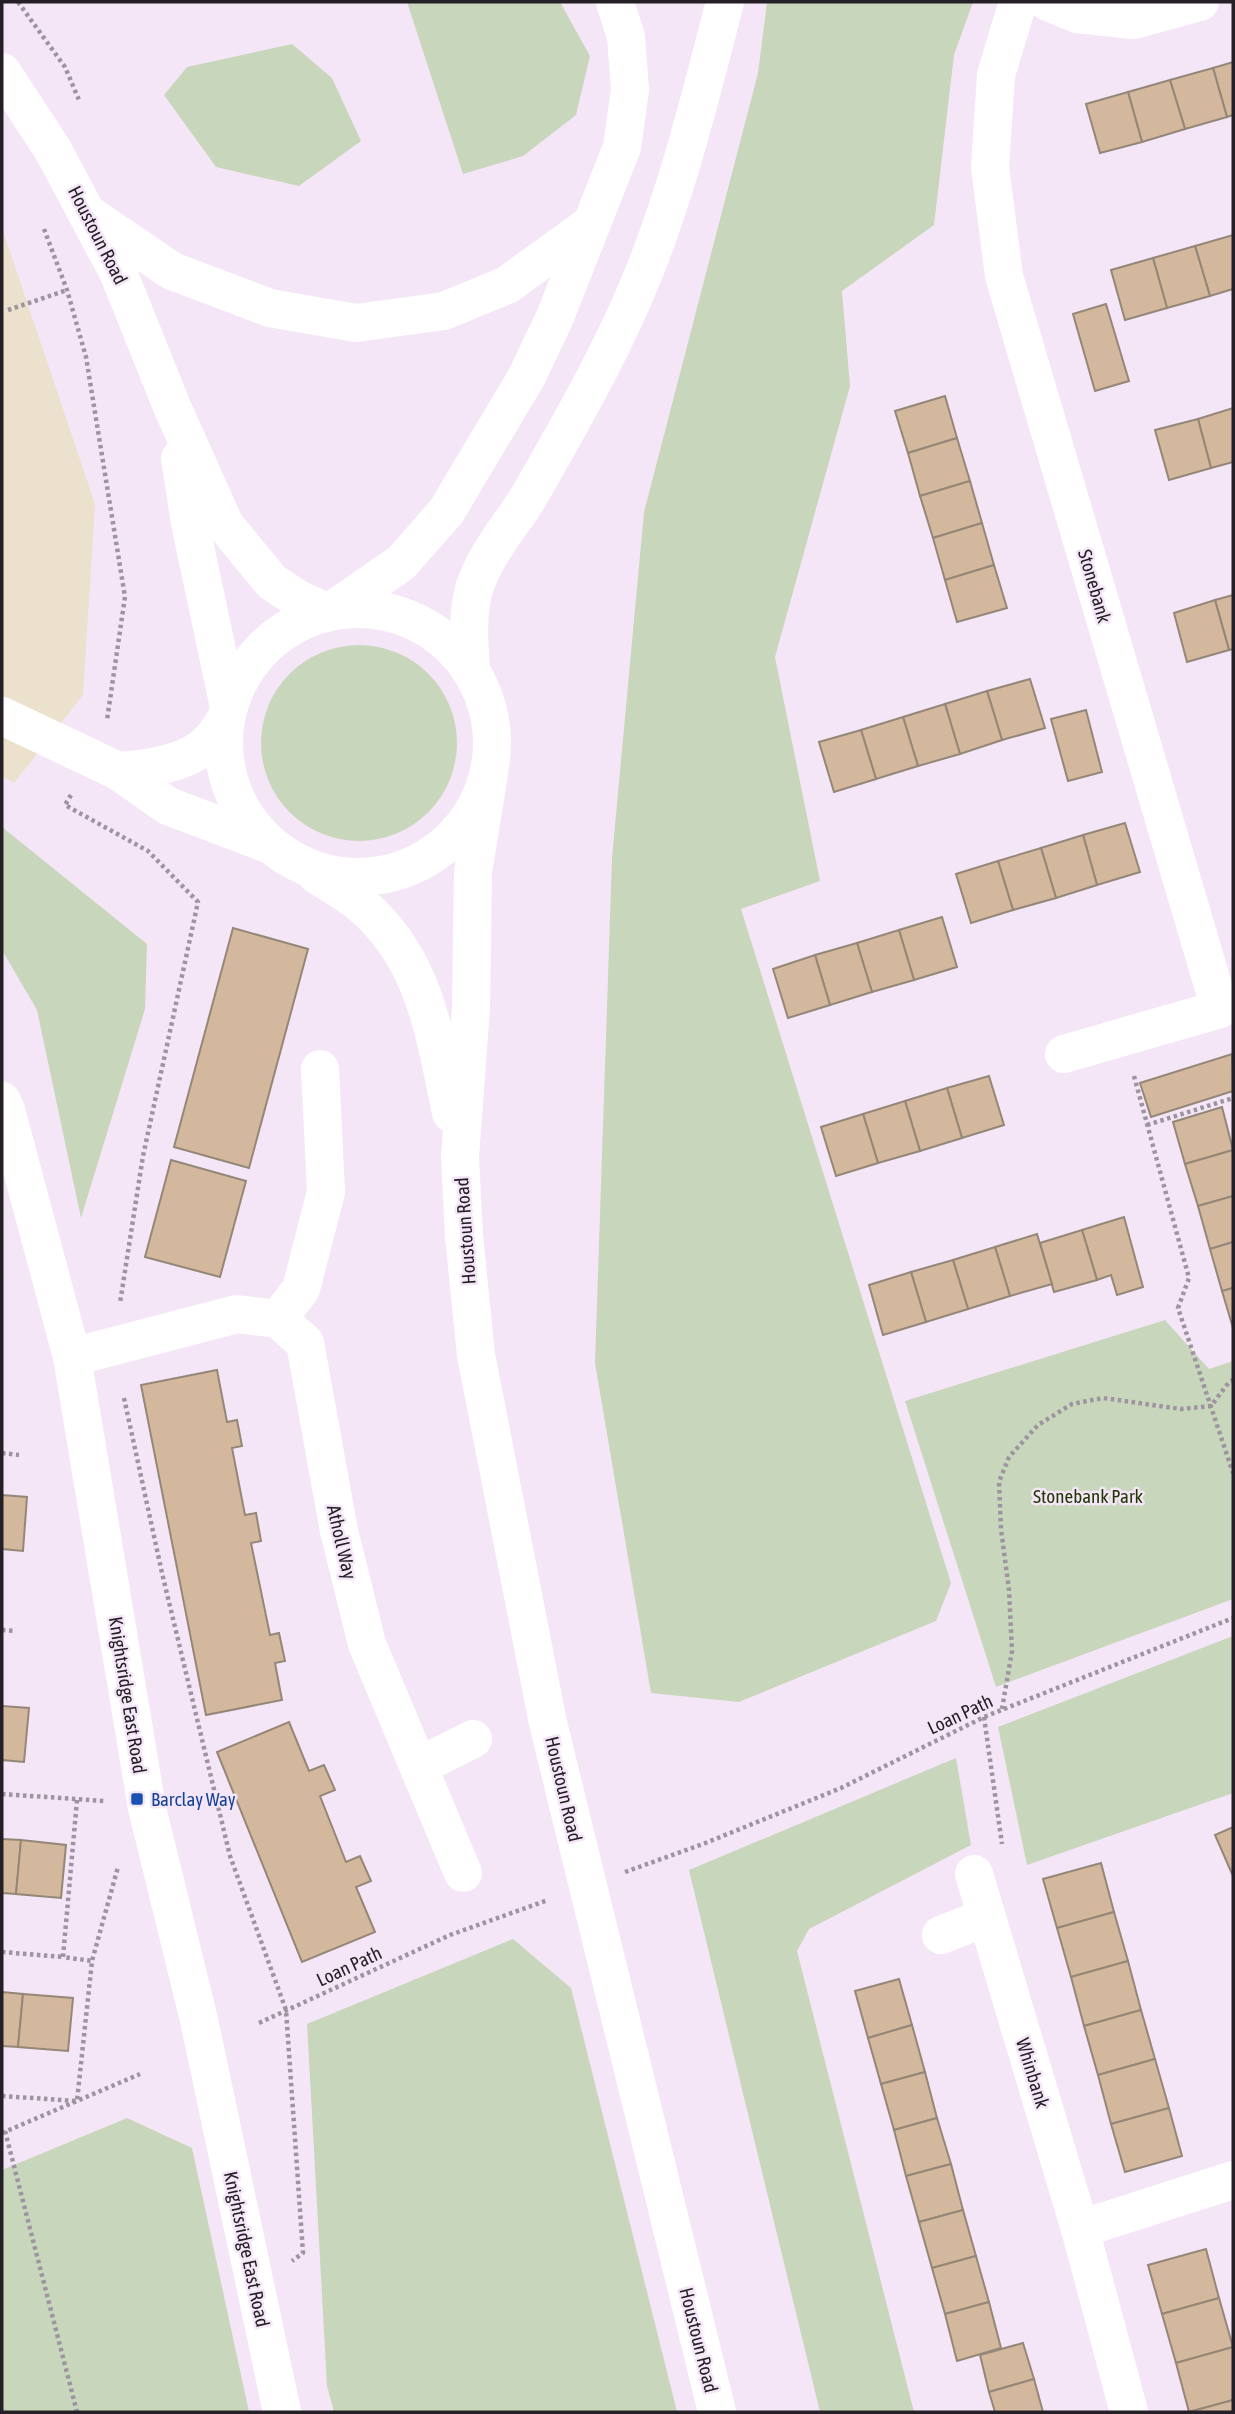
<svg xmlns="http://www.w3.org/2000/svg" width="1235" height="2414" viewBox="0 0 1235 2414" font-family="'Asap Condensed',sans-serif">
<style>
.commercial{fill:#ebe1cc}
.green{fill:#c8d7bb}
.building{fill:#d3b89d;stroke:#958778;stroke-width:2}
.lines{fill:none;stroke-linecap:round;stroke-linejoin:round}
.path{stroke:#9e93a0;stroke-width:4.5;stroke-dasharray:3.5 3.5;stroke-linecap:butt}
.minor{stroke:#fff;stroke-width:38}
.major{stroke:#fff;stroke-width:38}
.transit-dot{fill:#1a4fb4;stroke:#f4e6f7;stroke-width:2.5}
.labels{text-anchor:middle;stroke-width:5;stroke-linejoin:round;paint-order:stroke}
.street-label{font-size:19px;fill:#252026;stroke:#f4e6f7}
.park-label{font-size:19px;fill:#223704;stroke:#f4e6f7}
.transit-label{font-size:19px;fill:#164399;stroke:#f4e6f7;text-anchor:start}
</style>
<rect width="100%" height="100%" fill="#f4e6f7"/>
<polygon class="commercial" points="2,228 95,504 83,695 14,783 2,776"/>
<g class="green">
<polygon points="407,2 560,2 590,56 576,115 523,156 463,174"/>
<polygon points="767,2 973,2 954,55 934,225 842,291 850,386 775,657 820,881 741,909 951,1583 936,1621 739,1702 651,1693 595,1363 612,858 644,512 758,73"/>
<polygon points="292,44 332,78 361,141 299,186 216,167 164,95 187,67"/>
<circle cx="359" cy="743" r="98"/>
<polygon points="2,827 147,944 145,1009 81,1218 37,1010 2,950"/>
<polygon points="1165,1320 1209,1369 1233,1361 1233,1599 996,1687 905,1401"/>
<polygon points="1233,1636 1233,1793 1027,1865 998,1727"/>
<polygon points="956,1758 971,1845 809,1929 797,1951 914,2412 820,2412 689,1870"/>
<polygon points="513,1939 571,1988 677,2412 334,2412 327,2386 307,2024"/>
<polygon points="127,2118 192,2148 249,2412 2,2412 2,2170"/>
</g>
<g class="building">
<polygon points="1233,62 1233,115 1227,117 1213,68"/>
<polygon points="1213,68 1227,117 1185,129 1170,80"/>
<polygon points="1170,80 1185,129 1142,142 1128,92"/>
<polygon points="1128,92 1142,142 1100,153 1086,104"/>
<polygon points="1233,235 1233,289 1210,296 1195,246"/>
<polygon points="1195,246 1210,296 1167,308 1153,258"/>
<polygon points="1153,258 1167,308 1125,320 1111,270"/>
<polygon points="1106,304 1129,381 1095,391 1073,314"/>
<polygon points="945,396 957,438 908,453 895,411"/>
<polygon points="1233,408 1233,462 1211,468 1198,419"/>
<polygon points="1198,419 1211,468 1169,480 1155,430"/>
<polygon points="957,438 970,481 920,496 908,453"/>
<polygon points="970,481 982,523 933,538 920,496"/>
<polygon points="982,523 994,565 945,580 933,538"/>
<polygon points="994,565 1007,608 957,622 945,580"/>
<polygon points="1233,595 1233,649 1229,650 1215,600"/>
<polygon points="1215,600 1229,650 1187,662 1174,613"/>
<polygon points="1030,679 1045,728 1002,740 987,691"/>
<polygon points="987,691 1002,740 960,754 945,704"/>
<polygon points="945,704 960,754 918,766 903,717"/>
<polygon points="1086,710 1102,772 1068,781 1051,719"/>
<polygon points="903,717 918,766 876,779 861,730"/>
<polygon points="861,730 876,779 834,792 819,742"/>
<polygon points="1125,823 1140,872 1097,885 1083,835"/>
<polygon points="1083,835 1097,885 1056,898 1041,848"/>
<polygon points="1041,848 1056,898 1013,910 998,861"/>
<polygon points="998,861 1013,910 971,923 956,874"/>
<polygon points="942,917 957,967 914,980 899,930"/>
<polygon points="233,928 308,949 249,1168 174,1147"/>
<polygon points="899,930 914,980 872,992 857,943"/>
<polygon points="857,943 872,992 830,1005 815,955"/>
<polygon points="815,955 830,1005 788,1018 773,969"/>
<polygon points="1232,1054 1233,1091 1151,1117 1140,1083"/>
<polygon points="989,1076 1004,1125 962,1138 947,1088"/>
<polygon points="947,1088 962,1138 920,1151 905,1101"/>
<polygon points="905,1101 920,1151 878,1163 863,1114"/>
<polygon points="1222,1107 1233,1150 1185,1164 1173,1122"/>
<polygon points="863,1114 878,1163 836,1176 821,1127"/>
<polygon points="1233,1150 1233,1196 1198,1206 1185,1164"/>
<polygon points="171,1160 246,1181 220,1277 145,1257"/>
<polygon points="1233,1196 1233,1242 1210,1249 1198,1206"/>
<polygon points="1124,1217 1143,1287 1117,1295 1111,1275 1097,1280 1082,1230"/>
<polygon points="1082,1230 1097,1280 1054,1292 1040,1243"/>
<polygon points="1037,1234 1052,1284 1010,1296 995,1247"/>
<polygon points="1233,1242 1233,1288 1222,1291 1210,1249"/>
<polygon points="995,1247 1010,1296 968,1309 953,1260"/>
<polygon points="953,1260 968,1309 926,1322 911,1272"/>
<polygon points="911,1272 926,1322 883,1335 869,1285"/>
<polygon points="1233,1288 1233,1328 1222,1291"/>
<polygon points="217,1370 227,1422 237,1420 242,1446 232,1448 245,1515 256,1513 261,1541 251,1543 270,1635 279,1633 285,1661 275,1663 282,1700 206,1715 141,1385"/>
<polygon points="2,1495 27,1497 23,1551 2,1549"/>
<polygon points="2,1706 29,1708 24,1762 2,1760"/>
<polygon points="289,1722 309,1771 324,1765 335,1790 320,1796 346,1862 360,1856 371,1881 356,1887 375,1932 302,1962 217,1752"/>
<polygon points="1233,1827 1233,1876 1215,1835"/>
<polygon points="2,1839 21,1840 16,1894 2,1893"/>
<polygon points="21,1840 66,1845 61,1898 16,1894"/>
<polygon points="1101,1863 1114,1912 1057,1928 1043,1879"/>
<polygon points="1114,1912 1128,1961 1071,1977 1057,1928"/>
<polygon points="1128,1961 1141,2010 1084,2026 1071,1977"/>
<polygon points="899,1979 912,2025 868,2038 855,1991"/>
<polygon points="2,1992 23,1994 18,2047 2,2046"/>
<polygon points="23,1994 73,1998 68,2051 18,2047"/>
<polygon points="1141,2010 1155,2059 1098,2075 1084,2026"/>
<polygon points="912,2025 925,2072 881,2084 868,2038"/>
<polygon points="1155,2059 1169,2108 1111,2124 1098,2075"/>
<polygon points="925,2072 937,2118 894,2130 881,2084"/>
<polygon points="1169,2108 1182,2156 1125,2172 1111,2124"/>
<polygon points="937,2118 951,2164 906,2176 894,2130"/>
<polygon points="951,2164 963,2210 919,2222 906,2176"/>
<polygon points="963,2210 976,2256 932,2268 919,2222"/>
<polygon points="1206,2249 1219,2298 1162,2314 1148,2265"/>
<polygon points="976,2256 989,2302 945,2314 932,2268"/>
<polygon points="1219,2298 1233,2347 1176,2363 1162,2314"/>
<polygon points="989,2302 1001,2348 957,2361 945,2314"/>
<polygon points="1023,2343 1034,2379 989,2392 980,2355"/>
<polygon points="1233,2347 1233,2400 1189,2412 1176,2363"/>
<polygon points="1034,2379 1043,2412 995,2412 989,2392"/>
<polygon points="1233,2400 1233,2412 1189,2412"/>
</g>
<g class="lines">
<g class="path">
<polyline points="18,2 65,67 79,100"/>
<polyline points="44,229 67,290 86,357 125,597 107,720"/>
<polyline points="8,310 67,290"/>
<polyline points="71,795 65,805 148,851 198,902 143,1156 120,1303"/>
<polyline points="1134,1076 1189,1278 1178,1308 1233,1473"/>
<polyline points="1147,1125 1233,1098"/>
<polyline points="124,1398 162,1573 230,1856 286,2010 303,2253 292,2261"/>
<polyline points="2,1453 19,1455"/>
<polyline points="2,1630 16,1631"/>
<polyline points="1002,1709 1012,1651 1009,1590 1001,1529 999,1482 1009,1457 1038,1425 1072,1404 1103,1398 1181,1409 1211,1406 1229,1382 1233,1380"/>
<polyline points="984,1717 1002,1844"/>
<polyline points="2,1794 105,1801"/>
<polyline points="77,1800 63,1957 92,1961"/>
<polyline points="625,1872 703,1844 841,1788 984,1717 1233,1618"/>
<polyline points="2,1952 63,1957"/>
<polyline points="259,2023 450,1935 548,1900"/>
<polyline points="2,2096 77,2101 92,1961 118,1867"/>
<polyline points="5,2131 77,2412"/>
<polyline points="2,2133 140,2074"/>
</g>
<g class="minor">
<polyline points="1018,2 996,75 990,167 1004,276 1220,1009 1064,1054"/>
<polyline points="1048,2 1077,14 1134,20 1200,2"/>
<polyline points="2,72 53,150 118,272 173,409 225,525 272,582 298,599 327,612"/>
<polyline points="180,458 190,523 229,707"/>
<circle cx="358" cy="743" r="134"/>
<polyline points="2,716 118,771 168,806 268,844"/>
<path d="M118,771C147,769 189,764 210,741C216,735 221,726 226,719"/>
<polyline points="489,774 473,872 471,1008 460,1157 464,1236 476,1355 548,1723 717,2412"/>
<path d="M317,875C329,883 342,890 353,898C425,953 434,1032 451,1113"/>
<polyline points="2,1101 6,1110 72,1357 147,1808 199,2020 282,2412"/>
<polyline points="278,1319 301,1289 326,1192 320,1069"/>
<polyline points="72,1357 237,1314 278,1319 305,1343 339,1531 367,1644 463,1873"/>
<polyline points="419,1766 473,1739"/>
<polyline points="974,1874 1080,2229"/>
<polyline points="941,1935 987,1917"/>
<polyline points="1129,2412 1080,2229 1233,2180"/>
</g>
<g class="major">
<polyline points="88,214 172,271 270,308 356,323 444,311 507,285 590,225"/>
<polyline points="333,610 401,563 446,512 526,378 555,317 622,147 630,90 626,37 615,2"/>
<path d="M471,668C469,641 467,615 474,589C485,554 509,528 528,498C565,433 602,369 632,301C674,206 699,102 725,2"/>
</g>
</g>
<rect class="transit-dot" x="130" y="1792" width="14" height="14" rx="3.5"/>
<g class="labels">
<g class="street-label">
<text transform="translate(98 235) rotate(63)" y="7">Houstoun Road</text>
<text transform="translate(1095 586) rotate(74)" y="7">Stonebank</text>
<text transform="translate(465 1231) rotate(-94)" y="7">Houstoun Road</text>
<text transform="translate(342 1542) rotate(77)" y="7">Atholl Way</text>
<text transform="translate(128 1695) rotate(81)" y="7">Knightsridge East Road</text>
<text transform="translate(960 1714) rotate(-25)" y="7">Loan Path</text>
<text transform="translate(564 1789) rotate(77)" y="7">Houstoun Road</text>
<text transform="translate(349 1966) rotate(-25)" y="7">Loan Path</text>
<text transform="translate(1033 2073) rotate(73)" y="7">Whinbank</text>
<text transform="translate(247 2249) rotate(78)" y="7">Knightsridge East Road</text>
<text transform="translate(699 2340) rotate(76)" y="7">Houstoun Road</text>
</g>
<g class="park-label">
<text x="1088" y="1503">Stonebank Park</text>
</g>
<g class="transit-label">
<text x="151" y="1806">Barclay Way</text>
</g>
</g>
<rect width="1235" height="2414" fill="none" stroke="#252026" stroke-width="7"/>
</svg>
